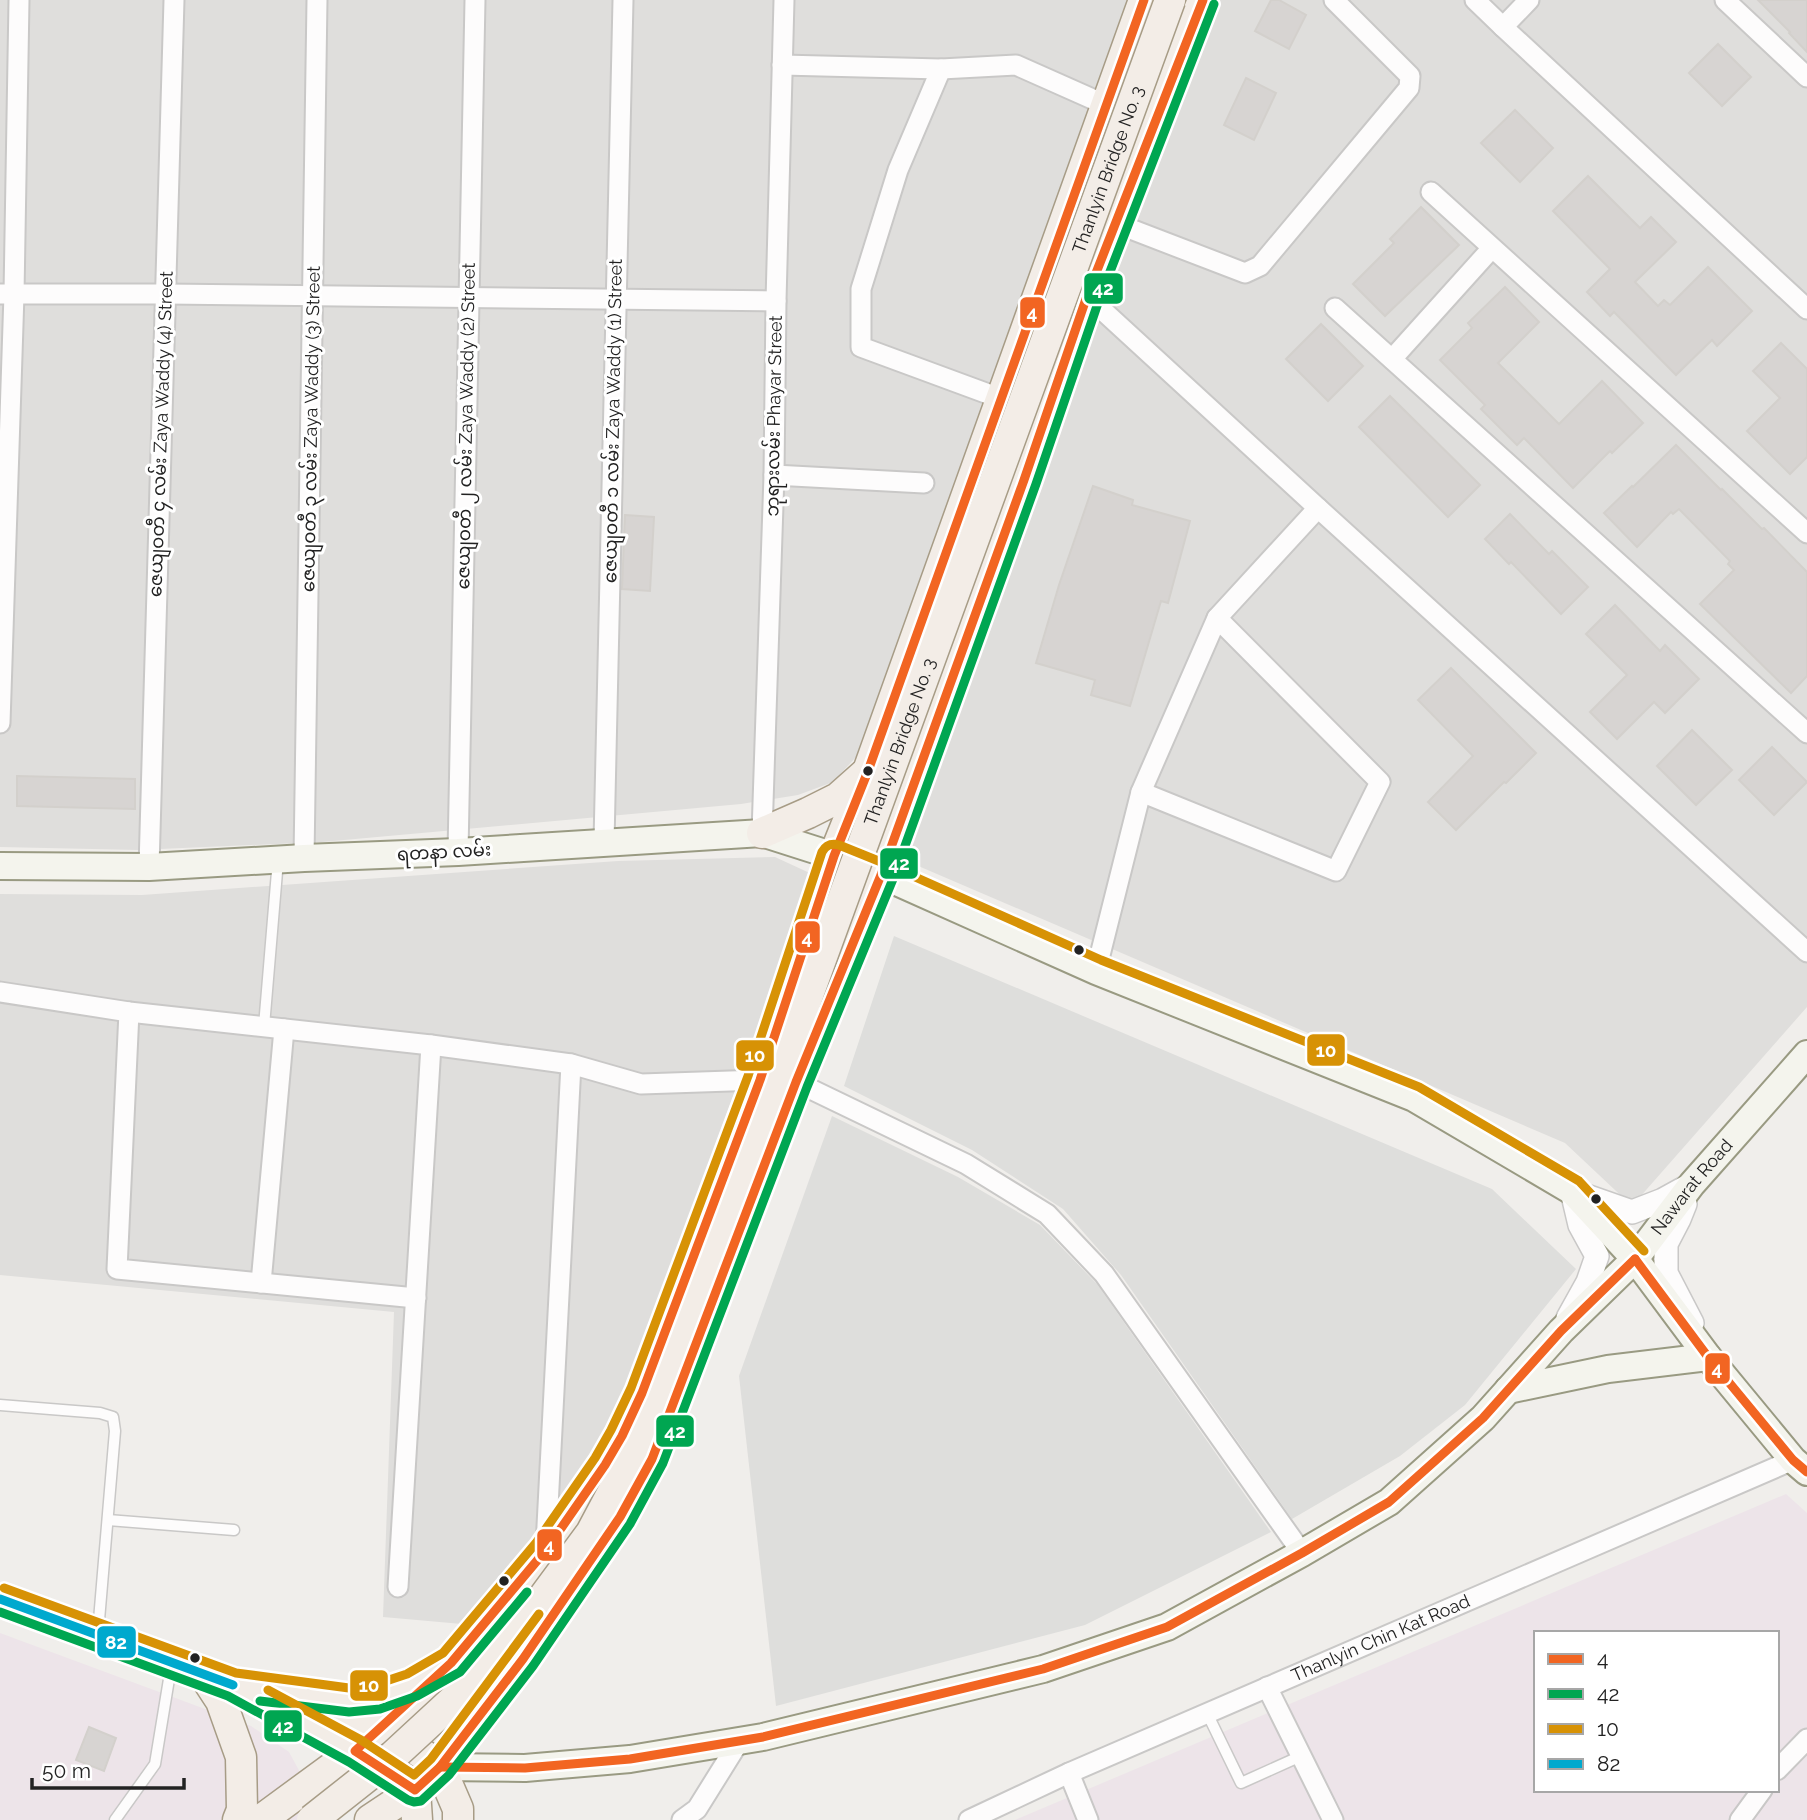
<svg xmlns="http://www.w3.org/2000/svg" width="1807" height="1820" viewBox="0 0 1807 1820" font-family="Raleway,'Noto Sans Myanmar',sans-serif">
<style>
.residential{fill:#dfdedc}
.industrial{fill:#ede4e9;fill-rule:evenodd}
.religious{fill:#dededc}
.building{fill:#d7d4d2;stroke:#d3d0cc;stroke-width:2}
.lines{fill:none;stroke-linecap:round;stroke-linejoin:round}
.service-casing{stroke:#c9c8c7;stroke-width:13}
.minor-casing{stroke:#c9c8c7;stroke-width:23}
.tertiary-casing{stroke:#c9c8c7;stroke-width:26}
.secondary-casing{stroke:#999a82;stroke-width:30}
.primary-casing{stroke:#a79c86;stroke-width:33}
.service{stroke:#fdfcfc;stroke-width:10}
.minor{stroke:#fdfcfc;stroke-width:19}
.tertiary{stroke:#fdfcfc;stroke-width:23}
.secondary{stroke:#f4f4ed;stroke-width:26}
.primary{stroke:#f3ede7;stroke-width:30}
.primary-bridge-casing{stroke:#a79c86;stroke-width:33;stroke-linecap:butt}
.primary-bridge{stroke:#f3ede7;stroke-width:30}
.bus-1-casing{stroke:#fff;stroke-width:14}
.bus-2-casing{stroke:#fff;stroke-width:14}
.bus-3-casing{stroke:#fff;stroke-width:14}
.bus-4-casing{stroke:#fff;stroke-width:14}
.bus-1{stroke:#f26522;stroke-width:9}
.bus-2{stroke:#00a651;stroke-width:9}
.bus-3{stroke:#d79205;stroke-width:9}
.bus-4{stroke:#00a9ce;stroke-width:9}
.bus-dot{fill:#222;stroke:#fff;stroke-width:2.5}
.labels{text-anchor:middle;stroke-width:6;stroke-linejoin:round;paint-order:stroke}
.street-label{font-size:18px;fill:#222;stroke:#fff}
.line-badge{stroke:#fff;stroke-width:2.5}
.badge-label{font-size:19px;text-anchor:middle;font-weight:bold;fill:#fff}
</style>
<rect width="100%" height="100%" fill="#f0eeeb"/>
<g class="residential">
<polygon points="0,0 1132,0 856,757 833,782 798,795 741,804 322,842 138,850 0,847"/>
<polygon points="1214,0 1807,0 1807,1007 1632,1206 1565,1143 902,859"/>
<polygon points="775,857 814,875 627,1386 592,1461 531,1548 462,1624 383,1617 394,1312 0,1275 0,894 142,895 618,861"/>
</g>
<g class="industrial">
<path d="M1786,1494L1807,1513V1820H1015ZM1536,1633H1777V1790H1536Z"/>
<polygon points="0,1633 251,1726 289,1752 307,1785 303,1820 0,1820"/>
</g>
<g class="religious">
<polygon points="894,936 1492,1189 1576,1269 1465,1405 1400,1456 1292,1519 1121,1275 1063,1209 972,1150 844,1086"/>
<polygon points="832,1116 958,1177 1040,1225 1097,1284 1271,1532 1085,1625 776,1706 739,1376"/>
</g>
<g class="building">
<polygon points="1271,0 1279,0 1306,15 1289,49 1255,31"/>
<polygon points="1758,0 1807,0 1807,52 1789,33 1790,32"/>
<polygon points="1718,44 1751,77 1722,106 1689,73"/>
<polygon points="1246,78 1276,93 1254,140 1224,125"/>
<polygon points="1515,110 1553,148 1520,182 1481,143"/>
<polygon points="1588,176 1640,228 1651,217 1676,242 1635,282 1658,306 1664,300 1670,305 1708,267 1752,311 1717,346 1712,340 1676,375 1614,312 1610,316 1587,292 1610,269 1553,211"/>
<polygon points="1421,207 1459,245 1385,316 1353,284 1394,243 1390,239"/>
<polygon points="1505,287 1539,322 1498,363 1559,424 1602,381 1643,423 1612,453 1610,451 1573,488 1524,438 1517,445 1481,409 1485,405 1440,360 1472,328 1468,323"/>
<polygon points="1321,324 1363,366 1328,401 1286,359"/>
<polygon points="1781,343 1807,369 1807,457 1790,474 1747,431 1780,398 1753,371"/>
<polygon points="1390,396 1480,485 1448,517 1359,427"/>
<polygon points="1676,445 1721,490 1722,489 1762,529 1764,528 1807,572 1807,676 1791,693 1700,604 1734,570 1728,564 1730,561 1679,509 1673,514 1671,512 1637,547 1604,513 1632,486 1633,487"/>
<polygon points="1093,486 1133,500 1132,505 1190,521 1168,603 1161,601 1130,706 1091,695 1095,680 1036,663 1059,585"/>
<polygon points="1510,514 1549,554 1552,551 1588,587 1561,614 1511,562 1509,564 1485,539"/>
<polygon points="625,515 654,517 650,591 622,589"/>
<polygon points="1615,605 1660,651 1665,645 1699,679 1665,713 1654,702 1617,739 1590,712 1627,675 1586,634"/>
<polygon points="1451,668 1536,753 1506,783 1504,782 1456,830 1428,802 1473,756 1418,700"/>
<polygon points="1692,730 1732,770 1696,805 1657,766"/>
<polygon points="1772,747 1807,782 1774,815 1739,780"/>
<polygon points="17,776 135,779 135,809 17,806"/>
<polygon points="89,1727 116,1738 104,1771 76,1760"/>
</g>
<g class="lines">
<g class="service-casing">
<g id="service">
<polyline points="264,1026 278,860"/>
<polyline points="0,1405 100,1413 113,1417 115,1431 98,1632"/>
<polyline points="108,1520 234,1530"/>
<polyline points="1207,1713 1241,1783 1301,1756"/>
<polyline points="115,1820 155,1764 171,1667"/>
</g>
</g>
<g class="minor-casing">
<g id="minor">
<polyline points="1475,0 1503,27 1807,309"/>
<polyline points="1725,0 1807,77"/>
<polyline points="1503,27 1529,0"/>
<polyline points="782,65 941,69 1016,65 1106,105"/>
<polyline points="941,69 898,170 861,289 861,347 1002,399"/>
<polyline points="1431,192 1807,533"/>
<polyline points="1115,223 1245,273 1260,266 1409,88 1410,76 1334,0"/>
<polyline points="0,294 165,294 776,301"/>
<polyline points="1087,296 1318,508 1807,952"/>
<polyline points="1335,308 1807,733"/>
<polyline points="1392,359 1492,248"/>
<polyline points="774,475 924,483"/>
<polyline points="0,723 14,294 19,0"/>
<polyline points="1141,792 1336,871 1380,782 1217,618"/>
<polyline points="762,833 774,475 776,301 784,0"/>
<polyline points="604,842 623,0"/>
<polyline points="458,852 475,0"/>
<polyline points="304,858 317,0"/>
<polyline points="149,867 174,0"/>
<polyline points="1096,971 1141,792 1217,618 1318,508"/>
<polyline points="0,992 129,1012 431,1045 571,1064 641,1084 760,1080 796,1082 966,1164 1047,1214 1104,1274 1302,1553"/>
<polyline points="129,1012 117,1269 416,1298"/>
<polyline points="261,1283 284,1029"/>
<polyline points="546,1545 571,1064"/>
<polyline points="398,1587 431,1045"/>
<polyline points="1267,1687 1333,1820"/>
<polyline points="1777,1770 1807,1739"/>
<polyline points="1069,1773 1088,1820"/>
<polyline points="682,1820 697,1809 740,1740"/>
<path id="s1" d="M969,1820L1069,1773L1793,1460"/>
<polyline points="1740,1820 1762,1790"/>
</g>
</g>
<g class="tertiary-casing">
<g id="tertiary">
<polyline points="1572,1191 1632,1212 1663,1200 1692,1184"/>
<polyline points="1685,1204 1679,1219 1666,1244 1666,1273 1692,1323"/>
<polyline points="1568,1318 1588,1282 1597,1256 1580,1225 1572,1191"/>
</g>
</g>
<g class="secondary-casing">
<g id="secondary">
<polyline points="0,866 149,867 304,858 458,852 762,833 834,856 881,875 1096,971 1414,1098 1572,1191 1635,1259 1708,1357 1793,1460 1807,1472"/>
<polyline points="1508,1390 1608,1369 1708,1357"/>
<path id="s2" d="M440,1767L525,1768L630,1759L763,1737L1043,1669L1167,1627L1302,1553L1389,1502L1483,1418L1561,1331L1635,1259L1692,1184L1807,1054"/>
</g>
</g>
<g class="primary-casing">
<g id="primary">
<polyline points="762,833 808,813 838,798 865,774"/>
<polyline points="705,1319 796,1082 881,875 1024,480 1087,296 1203,0"/>
<polyline points="0,1599 233,1685 383,1725 440,1767 458,1809 458,1820"/>
<polyline points="204,1675 221,1701 241,1757 242,1810 238,1820"/>
<path d="M323,1697C361,1702 389,1697 423,1679"/>
<polyline points="277,1709 355,1751 415,1790"/>
<polyline points="415,1790 417,1820"/>
<polyline points="261,1820 355,1751 451,1663 546,1550 605,1465 622,1436 642,1393 760,1080 834,856 868,771 1144,0"/>
<polyline points="370,1820 415,1790 440,1767 523,1659 575,1585 620,1517 652,1459 686,1369"/>
</g>
</g>
<use href="#service" class="service"/>
<use href="#minor" class="minor"/>
<use href="#tertiary" class="tertiary"/>
<use href="#secondary" class="secondary"/>
<use href="#primary" class="primary"/>
<g class="primary-bridge-casing">
<g id="primary-bridge">
<path id="s3" d="M312,1820L393,1756L497,1660L591,1533L642,1437L669,1377L1170,0"/>
</g>
</g>
<use href="#primary-bridge" class="primary-bridge"/>
<g class="bus-1-casing">
<g id="bus-1">
<polyline points="1144,0 868,771 834,856 760,1080 642,1393 622,1436 605,1465 546,1550 451,1663 355,1751 415,1790 440,1767 523,1659 620,1517 652,1459 796,1082 881,875 1024,480 1087,296 1203,0"/>
<polyline points="1635,1259 1708,1357 1793,1460 1807,1472"/>
<polyline points="440,1767 525,1768 630,1759 763,1737 1043,1669 1167,1627 1302,1553 1389,1502 1483,1418 1561,1331 1635,1259"/>
</g>
</g>
<g class="bus-2-casing">
<g id="bus-2">
<polyline points="0,1612 228,1696 349,1762 408,1800 414,1802 421,1801 449,1775 533,1666 630,1524 663,1463 807,1087 893,879 1036,484 1099,300 1214,4"/>
<polyline points="260,1701 349,1712 380,1709 417,1696 460,1672 527,1592"/>
</g>
</g>
<g class="bus-3-casing">
<g id="bus-3">
<path d="M4,1588L236,1673L349,1688L374,1685L407,1674L443,1653L536,1543L595,1458L611,1430L631,1388L748,1076L822,852C826,845 831,843 839,845L886,864L1101,960L1419,1087L1579,1181L1644,1251"/>
<polyline points="268,1690 361,1740 414,1775 431,1759 539,1614"/>
</g>
</g>
<g class="bus-4-casing">
<polyline id="bus-4" points="0,1599 233,1685"/>
</g>
<use href="#bus-1" class="bus-1"/>
<use href="#bus-2" class="bus-2"/>
<use href="#bus-3" class="bus-3"/>
<use href="#bus-4" class="bus-4"/>
</g>
<g class="bus-dot">
<circle cx="868" cy="771" r="6"/>
<circle cx="1079" cy="950" r="6"/>
<circle cx="1596" cy="1199" r="6"/>
<circle cx="504" cy="1581" r="6"/>
<circle cx="195" cy="1658" r="6"/>
</g>
<g class="labels">
<g class="street-label">
<text dy="6" stroke="none"><textPath href="#s3" startOffset="1862">Thanlyin Bridge No. 3</textPath></text>
<text transform="translate(774 416) rotate(-89)" y="6">ဘုရားလမ်း Phayar Street</text>
<text transform="translate(613 421) rotate(-89)" y="6">ဇေယျဝတီ ၁ လမ်း Zaya Waddy (1) Street</text>
<text transform="translate(466 426) rotate(-89)" y="6">ဇေယျဝတီ ၂ လမ်း Zaya Waddy (2) Street</text>
<text transform="translate(311 429) rotate(-89)" y="6">ဇေယျဝတီ ၃ လမ်း Zaya Waddy (3) Street</text>
<text transform="translate(161 434) rotate(-88)" y="6">ဇေယျဝတီ ၄ လမ်း Zaya Waddy (4) Street</text>
<text dy="6" stroke="none"><textPath href="#s3" startOffset="1253">Thanlyin Bridge No. 3</textPath></text>
<text transform="translate(444 852) rotate(-3)" y="6">ရတနာ လမ်း</text>
<text dy="6" stroke="none"><textPath href="#s2" startOffset="1437">Nawarat Road</textPath></text>
<text dy="6" stroke="none"><textPath href="#s1" startOffset="450">Thanlyin Chin Kat Road</textPath></text>
</g>
</g>
<g class="line-badge">
<rect x="1083" y="272" width="41" height="33" rx="7" fill="#00a651"/>
<rect x="1019" y="296" width="27" height="33" rx="7" fill="#f26522"/>
<rect x="879" y="847" width="40" height="33" rx="7" fill="#00a651"/>
<rect x="794" y="920" width="27" height="34" rx="7" fill="#f26522"/>
<rect x="1306" y="1033" width="40" height="34" rx="7" fill="#d79205"/>
<rect x="735" y="1039" width="40" height="33" rx="7" fill="#d79205"/>
<rect x="1704" y="1352" width="27" height="33" rx="7" fill="#f26522"/>
<rect x="655" y="1414" width="40" height="34" rx="7" fill="#00a651"/>
<rect x="536" y="1528" width="27" height="34" rx="7" fill="#f26522"/>
<rect x="96" y="1625" width="41" height="34" rx="7" fill="#00a9ce"/>
<rect x="349" y="1669" width="40" height="33" rx="7" fill="#d79205"/>
<rect x="263" y="1709" width="40" height="34" rx="7" fill="#00a651"/>
</g>
<g class="badge-label">
<text x="1103" y="295">42</text>
<text x="1032" y="319">4</text>
<text x="899" y="870">42</text>
<text x="807" y="944">4</text>
<text x="1326" y="1057">10</text>
<text x="755" y="1062">10</text>
<text x="1717" y="1375">4</text>
<text x="675" y="1438">42</text>
<text x="549" y="1552">4</text>
<text x="116" y="1649">82</text>
<text x="369" y="1692">10</text>
<text x="283" y="1733">42</text>
</g>
<rect x="1534" y="1631" width="245" height="161" fill="#ffffff" stroke="#a7a7a7" stroke-width="2"/>
<rect x="1548" y="1654" width="35" height="10" fill="#f26522" stroke="#a7a7a7" stroke-width="2"/>
<text x="1597" y="1666" font-size="21" fill="#222222">4</text>
<rect x="1548" y="1689" width="35" height="10" fill="#00a651" stroke="#a7a7a7" stroke-width="2"/>
<text x="1597" y="1701" font-size="21" fill="#222222">42</text>
<rect x="1548" y="1724" width="35" height="10" fill="#d79205" stroke="#a7a7a7" stroke-width="2"/>
<text x="1597" y="1736" font-size="21" fill="#222222">10</text>
<rect x="1548" y="1759" width="35" height="10" fill="#00a9ce" stroke="#a7a7a7" stroke-width="2"/>
<text x="1597" y="1771" font-size="21" fill="#222222">82</text>
<path d="M32 1778v10h152v-10" fill="none" stroke="#222222" stroke-width="3.5"/>
<text x="42" y="1778" font-size="21" fill="#222222" stroke="#ffffff" stroke-width="5" paint-order="stroke">50 m</text>
</svg>
